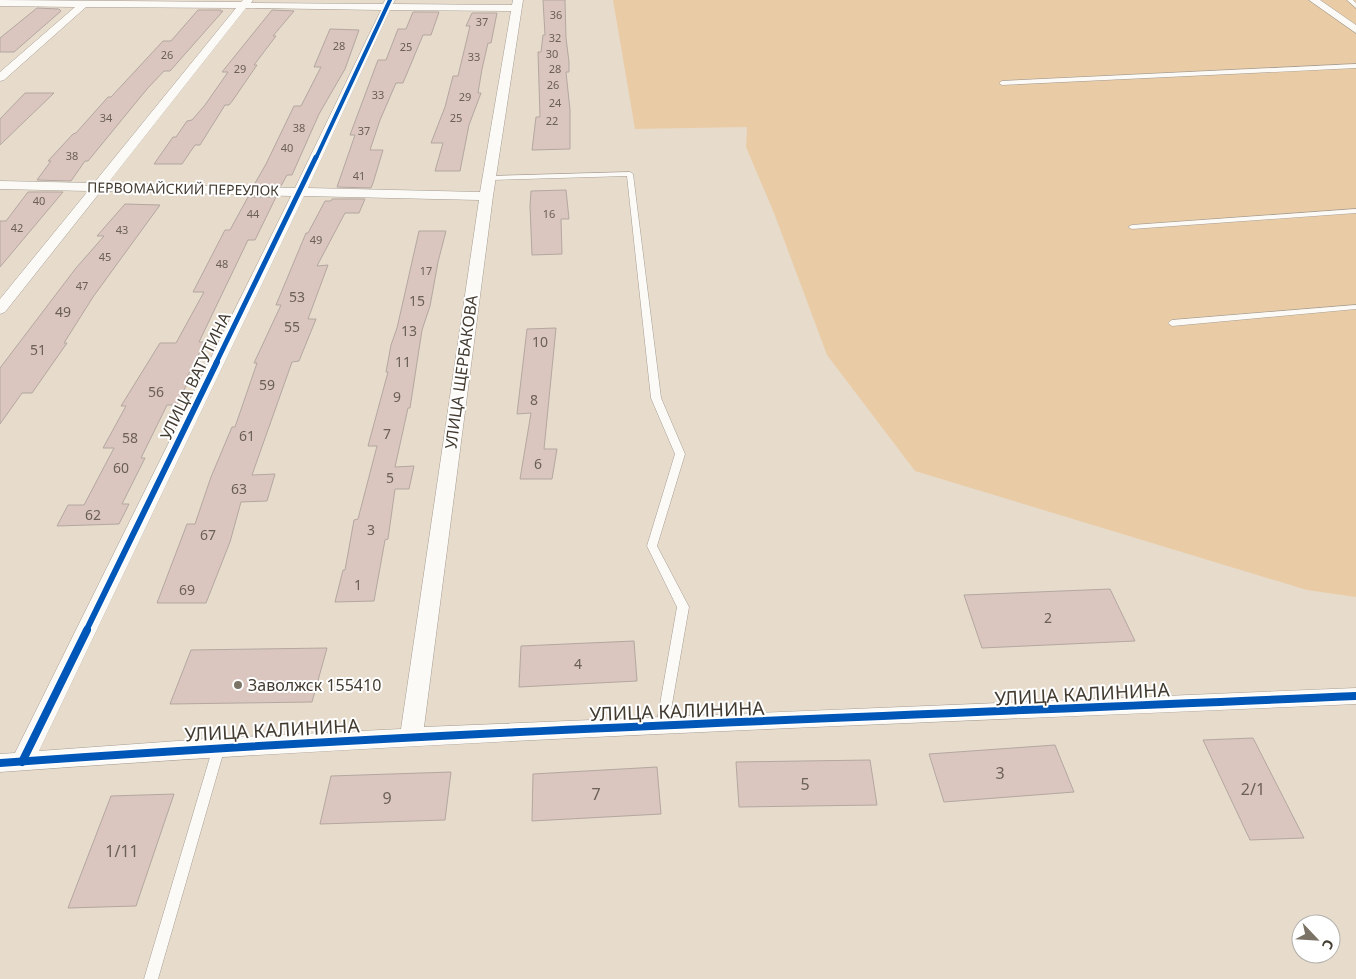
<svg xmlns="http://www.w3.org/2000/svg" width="1356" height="979" viewBox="0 0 1356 979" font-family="'Noto Sans',sans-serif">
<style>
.green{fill:#e9cca6}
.building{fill:#dac6bf;stroke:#b3a7a0}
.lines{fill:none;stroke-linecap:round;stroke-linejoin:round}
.service-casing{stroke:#a69d92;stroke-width:1}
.minor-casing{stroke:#a69d92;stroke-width:1}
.service{fill:#fbfaf7;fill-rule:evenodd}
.minor{fill:#fbfaf7;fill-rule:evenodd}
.cycleway-far3-casing{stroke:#fff;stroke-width:5.5}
.cycleway-far2-casing{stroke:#fff;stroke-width:8}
.cycleway-far1-casing{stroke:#fff;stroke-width:9}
.cycleway-casing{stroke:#fff;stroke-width:11}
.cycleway-far3{stroke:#0057b8;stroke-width:4}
.cycleway-far2{stroke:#0057b8;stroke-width:5}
.cycleway-far1{stroke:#0057b8;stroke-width:6}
.cycleway{stroke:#0057b8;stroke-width:8}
.poi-dot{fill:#7c7367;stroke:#fff;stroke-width:2}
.labels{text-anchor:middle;stroke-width:4;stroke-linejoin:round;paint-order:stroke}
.far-number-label{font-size:11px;fill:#6b6056}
.far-street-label{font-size:14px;fill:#433b30;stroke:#fff}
.number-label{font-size:14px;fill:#6b6056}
.street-label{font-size:16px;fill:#433b30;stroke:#fff}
.poi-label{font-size:16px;fill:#433b30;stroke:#fff;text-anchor:start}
.near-number-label{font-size:16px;fill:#6b6056}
.near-street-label{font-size:19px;fill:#433b30;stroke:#fff}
</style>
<rect width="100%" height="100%" fill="#e7dbcc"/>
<polygon class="green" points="613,0 1356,0 1356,597 1307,590 915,471 827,355 774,213 746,147 747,127 635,129"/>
<g class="building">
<polygon points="543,0 565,0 566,38 569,62 569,72 566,72 570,110 570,149 532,150 536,117 540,117 538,52 541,52 543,35 545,35"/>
<polygon points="37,8 59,9 61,11 14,52 0,52 0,38"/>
<polygon points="198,10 221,10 220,11 223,11 170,71 164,71 147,89 88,161 85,161 71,181 37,180 51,161 48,161 73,134 76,133 108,97 111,97 163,41 171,41"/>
<polygon points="272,10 294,11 273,36 276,36 254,65 257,65 233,100 229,105 225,105 200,145 195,145 182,164 154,164 173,137 176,137 187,121 192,120 205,105 228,72 222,72"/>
<polygon points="413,12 439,12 431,35 423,35 403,83 396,83 380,120 370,150 383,150 373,183 371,188 337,187 355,135 350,135 378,60 386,60 398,29 406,29"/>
<polygon points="472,13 497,13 491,43 488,43 482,69 478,93 481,93 469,125 460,171 435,171 443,143 431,143 445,107 453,76 458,76 470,26 466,26"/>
<polygon points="330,29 359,30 345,69 319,114 292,175 287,175 281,186 254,185 266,164 294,106 301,106 321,67 314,67"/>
<polygon points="25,93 54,93 0,145 0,119"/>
<polygon points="566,190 569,219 561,219 562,254 532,255 530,206 531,191"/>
<polygon points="28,192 63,192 0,267 0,221 6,221"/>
<polygon points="248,197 276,197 255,240 248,240 199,342 205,342 187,377 190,377 177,405 167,405 141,458 145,458 122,504 129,504 119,524 57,526 68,505 84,505 114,448 103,448 126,406 121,406 160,343 176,343 204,292 193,292 225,230 230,230"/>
<polygon points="332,199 365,199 359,213 345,213 317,266 328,265 308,319 316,319 299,361 292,362 252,475 275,474 267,501 241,502 230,542 206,603 157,603 187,524 195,524 211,477 232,427 235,427 257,363 254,363 281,305 276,305 306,233 308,233 325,201 331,201"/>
<polygon points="125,204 160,205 93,297 64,343 67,343 32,393 22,393 0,424 0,368 76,268 104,236 97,236"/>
<polygon points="419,231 446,231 438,262 430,306 422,330 410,408 408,408 395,467 414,466 409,489 395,489 388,539 385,540 374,601 335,602 343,570 345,570 354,520 358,519 377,446 368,446 388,372 386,372 391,345 397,328"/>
<polygon points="556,328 544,449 557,449 552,479 520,479 531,413 517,414 527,329"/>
<polygon points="1110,589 1135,641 982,648 964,595"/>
<polygon points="634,641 637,681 519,687 521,646"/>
<polygon points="327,648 312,702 170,704 191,650"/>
<polygon points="1253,738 1304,838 1250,840 1203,740"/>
<polygon points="1055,745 1074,792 944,802 929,754"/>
<polygon points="870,760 877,805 739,807 736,762"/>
<polygon points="657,767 661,814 532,821 533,774"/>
<polygon points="451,772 445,820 320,824 331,776"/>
<polygon points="174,794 136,906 68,908 111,796"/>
</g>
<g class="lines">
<g class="service-casing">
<g id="service">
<polygon points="1347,0 1353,0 1356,3 1356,8"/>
<polygon points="1356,64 1356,68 1002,85 999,83 1002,81"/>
<polygon points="630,172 633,174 661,398 685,454 657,546 689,607 668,727 666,730 662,732 658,730 656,727 677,607 647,546 675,454 651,398 627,176 490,180 487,178 490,176"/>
<polygon points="1356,209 1356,213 1132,229 1128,227 1132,225"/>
<polygon points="1356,305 1356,309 1172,326 1168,323 1172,320"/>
<polygon points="219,742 223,744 225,747 158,979 144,979 213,747 215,744"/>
</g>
</g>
<g class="minor-casing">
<g id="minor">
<path d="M0,0L241,2L243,0H253L251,3L383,4L385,0H395L393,4L512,5L513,0H523L493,196L424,727L1356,688V704C904,724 451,739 0,772V754L15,753L291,196L101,191L5,312L0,314V299L88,191L0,189V181L94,183L236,8L86,7L4,80L0,81V72L75,7L0,6ZM246,8L381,10L295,188L108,183ZM390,10L511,11L480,192L308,188ZM304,196L479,200L401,729L219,738L39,751Z"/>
<polygon points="1309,0 1320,0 1356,25 1356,33"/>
</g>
</g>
<use href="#service" class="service"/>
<use href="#minor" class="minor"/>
<g class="cycleway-far3-casing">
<polyline id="cycleway-far3" points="316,158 390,0"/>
</g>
<g class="cycleway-far2-casing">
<polyline id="cycleway-far2" points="216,363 316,157"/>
</g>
<g class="cycleway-far1-casing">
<polyline id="cycleway-far1" points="86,631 217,362"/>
</g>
<g class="cycleway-casing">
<g id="cycleway">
<polyline points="22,762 87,630"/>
<path d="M0,763C451,730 904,716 1356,696"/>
</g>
</g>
<use href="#cycleway-far3" class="cycleway-far3"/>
<use href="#cycleway-far2" class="cycleway-far2"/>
<use href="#cycleway-far1" class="cycleway-far1"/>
<use href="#cycleway" class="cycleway"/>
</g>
<circle class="poi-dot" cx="238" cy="685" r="5"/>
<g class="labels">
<g class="far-number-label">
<text x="556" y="19">36</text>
<text x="482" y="26">37</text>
<text x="555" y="42">32</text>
<text x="339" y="50">28</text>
<text x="406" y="51">25</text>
<text x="552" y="58">30</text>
<text x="167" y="59">26</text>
<text x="474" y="61">33</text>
<text x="240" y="73">29</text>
<text x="555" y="73">28</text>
<text x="553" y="89">26</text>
<text x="378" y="99">33</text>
<text x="465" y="101">29</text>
<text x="555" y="107">24</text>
<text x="106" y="122">34</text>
<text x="456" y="122">25</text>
<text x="552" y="125">22</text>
<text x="299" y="132">38</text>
<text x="364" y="135">37</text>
<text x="287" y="152">40</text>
<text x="72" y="160">38</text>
<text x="359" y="180">41</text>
<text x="39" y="205">40</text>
<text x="253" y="218">44</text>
<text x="549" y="218">16</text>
<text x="17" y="232">42</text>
<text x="122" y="234">43</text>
<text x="316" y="244">49</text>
<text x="105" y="261">45</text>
<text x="222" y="268">48</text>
<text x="426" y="275">17</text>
<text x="82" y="290">47</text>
</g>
<g class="far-street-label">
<text transform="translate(183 189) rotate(1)" y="5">ПЕРВОМАЙСКИЙ ПЕРЕУЛОК</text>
</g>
<g class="number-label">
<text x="297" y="302">53</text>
<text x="417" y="306">15</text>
<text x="63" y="317">49</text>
<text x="292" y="332">55</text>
<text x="409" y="336">13</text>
<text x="540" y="347">10</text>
<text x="38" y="355">51</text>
<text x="403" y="367">11</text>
<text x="267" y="390">59</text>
<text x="156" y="397">56</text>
<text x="397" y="402">9</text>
<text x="534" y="405">8</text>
<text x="387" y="439">7</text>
<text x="247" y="441">61</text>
<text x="130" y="443">58</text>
<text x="538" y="469">6</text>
<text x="121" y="473">60</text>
<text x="390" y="483">5</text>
<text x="239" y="494">63</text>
<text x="93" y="520">62</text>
<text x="371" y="535">3</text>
<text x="208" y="540">67</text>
<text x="358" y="590">1</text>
<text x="187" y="595">69</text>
<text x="1048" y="623">2</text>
<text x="578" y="669">4</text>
</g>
<g class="street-label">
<text transform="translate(461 372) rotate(-82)" y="6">УЛИЦА ЩЕРБАКОВА</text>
<text transform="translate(195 376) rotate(-64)" y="6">УЛИЦА ВАТУТИНА</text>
</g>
<g class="poi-label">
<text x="248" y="691">Заволжск 155410</text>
</g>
<g class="near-number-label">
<text x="1000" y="779">3</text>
<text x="805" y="790">5</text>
<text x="1253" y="795">2/1</text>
<text x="596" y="800">7</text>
<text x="387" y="804">9</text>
<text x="122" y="857">1/11</text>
</g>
<g class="near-street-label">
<text transform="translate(1082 694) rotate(-3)" y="7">УЛИЦА КАЛИНИНА</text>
<text transform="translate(677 711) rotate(-2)" y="7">УЛИЦА КАЛИНИНА</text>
<text transform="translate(272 730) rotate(-3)" y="7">УЛИЦА КАЛИНИНА</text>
</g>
</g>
<g transform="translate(1316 939) rotate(115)"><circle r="24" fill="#ffffff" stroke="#b4b1ac"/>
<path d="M0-4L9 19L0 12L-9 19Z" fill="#7c7367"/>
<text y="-8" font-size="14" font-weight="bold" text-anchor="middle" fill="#433b30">С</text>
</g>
</svg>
